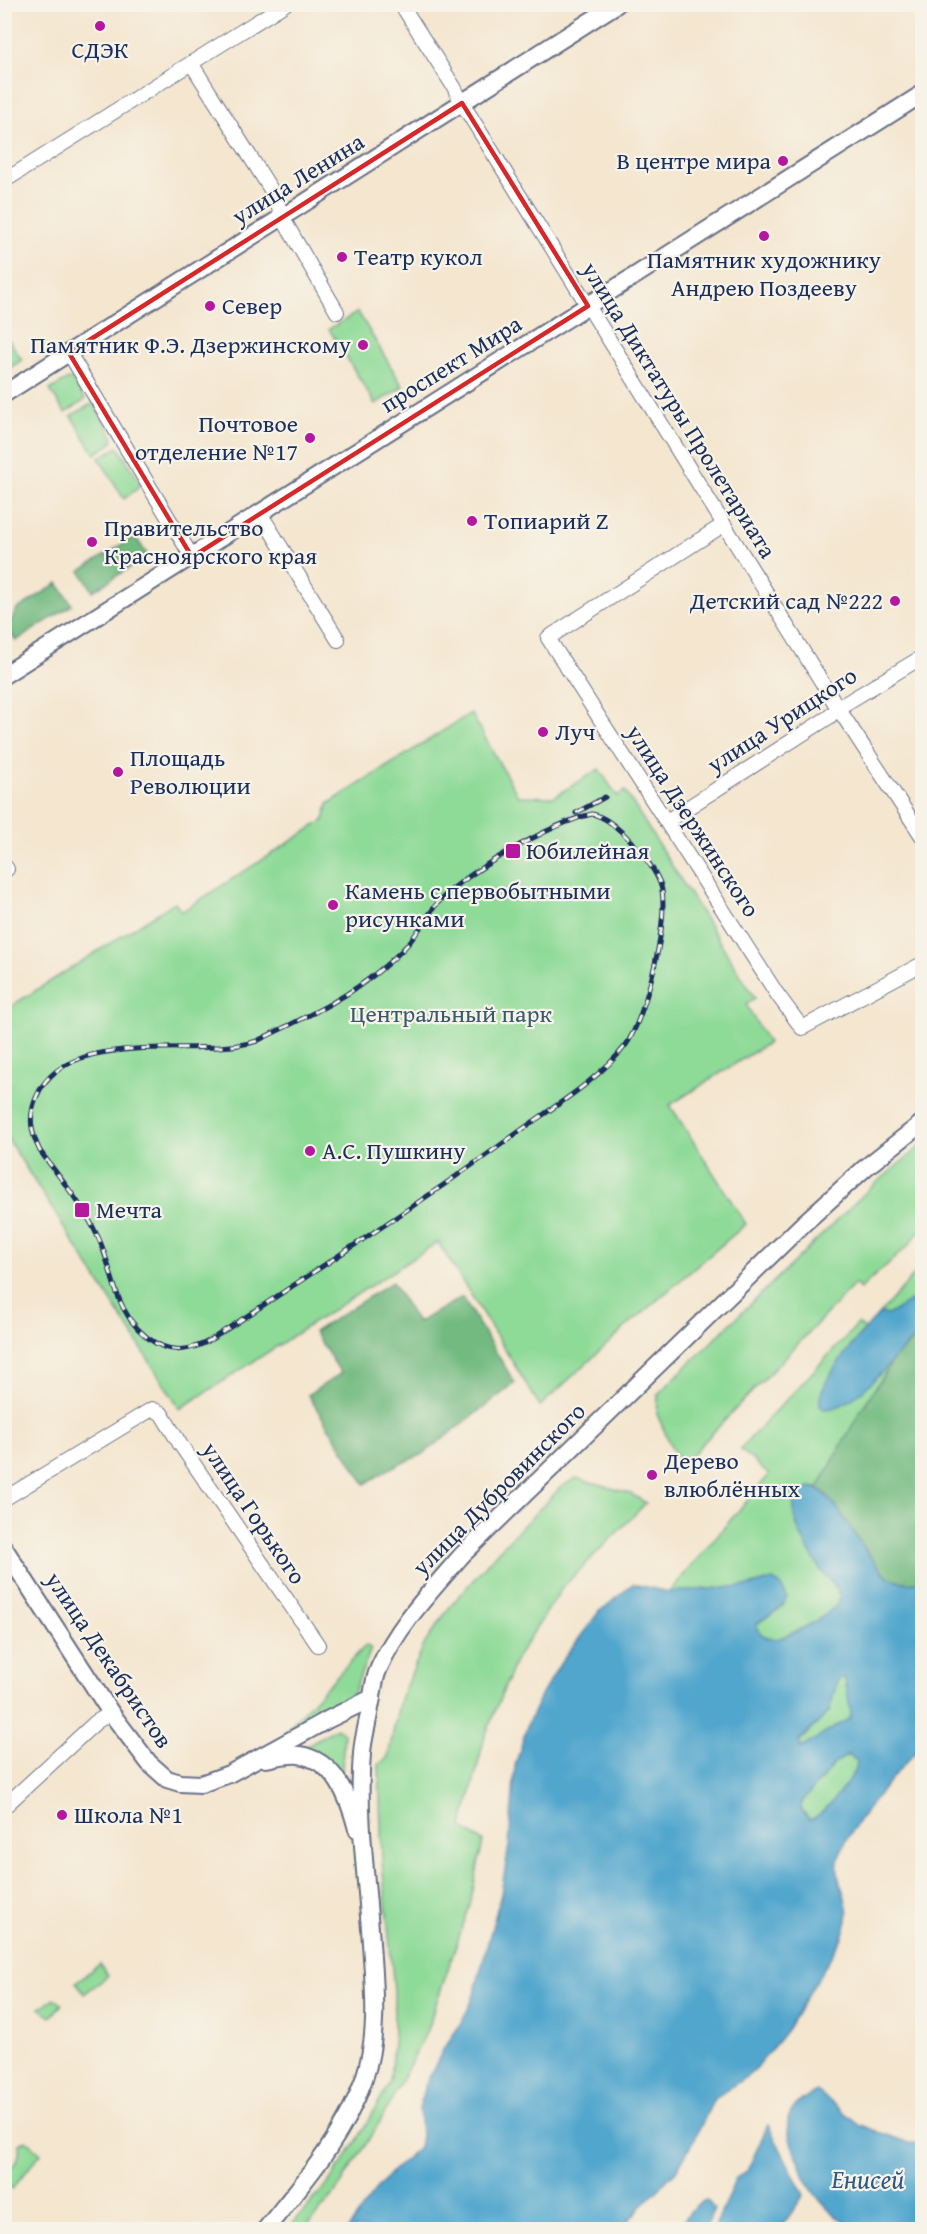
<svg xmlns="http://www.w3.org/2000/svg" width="927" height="2234" viewBox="0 0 927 2234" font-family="'Gentium Book Plus',serif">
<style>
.green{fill:#8eda97;stroke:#54847a;stroke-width:1.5}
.forest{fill:#72ba80;stroke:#46746f;stroke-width:1.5}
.water{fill:#51a6cd;stroke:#366a96;stroke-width:1.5;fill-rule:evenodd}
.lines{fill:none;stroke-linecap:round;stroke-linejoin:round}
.minor-casing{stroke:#676f86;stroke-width:16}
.major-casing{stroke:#676f86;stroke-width:20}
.minor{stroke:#fff;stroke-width:14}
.major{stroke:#fff;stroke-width:16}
.rail-casing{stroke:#1b2f5e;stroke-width:5}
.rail{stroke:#f7f3e8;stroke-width:3;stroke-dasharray:9;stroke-linecap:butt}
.marked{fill:none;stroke:#d62828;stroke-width:4.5;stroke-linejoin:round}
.poi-dot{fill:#b5179e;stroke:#f7f3e8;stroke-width:2}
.labels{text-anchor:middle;stroke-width:4.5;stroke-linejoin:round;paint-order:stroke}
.poi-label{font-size:24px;fill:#1b2f5e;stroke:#f7f3e8;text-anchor:start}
.street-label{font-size:24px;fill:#1b2f5e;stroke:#f7f3e8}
.park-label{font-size:24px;fill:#385a6c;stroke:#f7f3e8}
.water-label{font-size:26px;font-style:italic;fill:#2e5985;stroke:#f7f3e8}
</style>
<rect width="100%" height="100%" fill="#f7f3e8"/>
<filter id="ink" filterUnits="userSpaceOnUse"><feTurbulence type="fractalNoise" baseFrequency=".0167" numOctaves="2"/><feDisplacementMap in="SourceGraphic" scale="12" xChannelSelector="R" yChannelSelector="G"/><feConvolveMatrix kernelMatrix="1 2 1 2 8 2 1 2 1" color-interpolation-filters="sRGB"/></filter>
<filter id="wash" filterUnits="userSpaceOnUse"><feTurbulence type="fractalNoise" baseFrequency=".008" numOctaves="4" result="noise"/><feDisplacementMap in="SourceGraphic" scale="24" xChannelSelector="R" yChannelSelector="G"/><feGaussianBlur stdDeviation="1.35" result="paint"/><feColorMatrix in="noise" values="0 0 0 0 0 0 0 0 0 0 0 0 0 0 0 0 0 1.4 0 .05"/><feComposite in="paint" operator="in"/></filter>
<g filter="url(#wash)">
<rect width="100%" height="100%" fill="#f4e6cf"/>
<g class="green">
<polygon points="358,312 403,387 375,404 329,329"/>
<polygon points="4,333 22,360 5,371 4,371"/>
<polygon points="68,379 73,380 85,400 65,413 50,390"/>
<polygon points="93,403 113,436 112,443 95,454 71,416"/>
<polygon points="118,447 140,481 138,488 124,499 99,458"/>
<polygon points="471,713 518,796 554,797 599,769 617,796 625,791 755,998 746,1004 768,1043 670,1105 746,1224 627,1326 540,1406 438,1242 180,1409 5,1135 5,1010 175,902 181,912 324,820 328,804"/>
<polygon points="922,1145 922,1228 908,1246 860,1289 855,1284 682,1465 674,1453 657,1414 658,1394 869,1189"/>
<polygon points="922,1266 922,1294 888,1315 880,1313"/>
<path d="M858,1324L865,1329L849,1348L864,1389L895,1357L860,1412L818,1488L811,1487L798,1529L821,1571L838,1589L840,1601C826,1620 797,1630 776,1639L762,1635L756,1625L784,1605L766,1581L748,1586L669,1592L769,1475L740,1449Z"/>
<polygon points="576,1478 631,1494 646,1503 562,1588 516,1659 485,1736 462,1828 483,1841 470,1905 426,2033 381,2120 336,2192 305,2229 288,2229 330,2181 358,2139 390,2082 394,2030 394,1990 382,1861 379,1764 388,1757 400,1699 425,1643 449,1608 498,1551 561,1487"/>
<polygon points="366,1645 371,1649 353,1694 285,1731"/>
<polygon points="843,1677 845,1679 851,1713 850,1718 801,1749 799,1742 829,1712 837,1681"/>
<polygon points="337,1728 344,1733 342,1771 307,1751 307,1745"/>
<path d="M848,1755L857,1761C856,1776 824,1815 810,1820L801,1808L802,1802L835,1763Z"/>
<polygon points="100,1964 108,1976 84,1994 76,1982"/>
<polygon points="54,1998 62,2004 51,2017 40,2008"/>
<path d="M26,2140L41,2153L12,2189L5,2183V2172C16,2165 21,2158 19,2144Z"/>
</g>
<g class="forest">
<polygon points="135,536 148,556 93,591 80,571"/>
<polygon points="58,583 72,605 16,641 8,628 16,610"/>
<polygon points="392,1282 417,1323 462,1297 515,1383 423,1454 389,1469 365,1484 308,1395 341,1373 314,1332"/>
<path d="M915,1339L922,1340V1581C914,1583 902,1583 894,1580C877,1572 839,1512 826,1494L818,1488L860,1412L895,1357Z"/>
</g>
<g class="water">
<path d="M922,1294V1340L918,1338L911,1341C888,1362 857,1409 824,1409L820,1406C814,1385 865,1329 880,1313L888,1315Z"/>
<path d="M811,1487C821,1489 826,1495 833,1503C849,1521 875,1572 894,1580C903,1583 914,1583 922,1581V1747C901,1765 842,1834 838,1862C836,1877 843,1888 846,1902C850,1914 846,1926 842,1938L787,2030L753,2072L714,2099L694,2140L676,2171L645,2202L621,2229H348L377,2188L393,2170L419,2147L421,2135L419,2109L424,2088L444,2048L462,2022L473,1998L501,1894L509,1845L515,1766L528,1723L542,1694L560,1664L598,1613L633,1584L669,1592L748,1586L773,1580L780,1584L787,1597C780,1615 766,1613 756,1625C758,1632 765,1639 773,1639C790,1639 830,1614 840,1601C837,1582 829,1582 820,1569C807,1548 787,1519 796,1493ZM843,1677L845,1679L851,1713L850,1718L801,1748L799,1741L829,1712L837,1681ZM848,1755L857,1761C856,1776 824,1816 809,1820L801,1809L802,1802L835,1763Z"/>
<path d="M817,2091L860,2125L909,2143L922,2144V2229L916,2221L910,2223L905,2230C885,2230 864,2231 845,2222C833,2215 823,2205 815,2194C805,2181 785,2135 788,2120C791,2106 806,2096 817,2091Z"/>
<polygon points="768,2125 804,2195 780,2229 714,2229 736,2178 747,2171"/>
<path d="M707,2200L714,2209L704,2229H678C685,2219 694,2202 707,2200Z"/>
</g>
</g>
<g filter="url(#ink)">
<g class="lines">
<g class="minor-casing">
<g id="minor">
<polyline points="401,4 454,87 462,103 838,708 922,836"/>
<polyline points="191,63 275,196 282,217 337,312"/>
<polyline points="4,181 285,4"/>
<polyline points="69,353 192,557"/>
<polyline points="260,513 338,640"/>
<polyline points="723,525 548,638 777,994 802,1028 922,964"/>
<polyline points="667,821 829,717 838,708 922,657"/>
<polyline points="4,865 7,869"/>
<polyline points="4,1499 152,1409 161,1413 180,1444 318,1645"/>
<polyline points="4,1807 96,1722 111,1713"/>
</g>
</g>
<g class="major-casing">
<g id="major">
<polyline points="4,394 617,4"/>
<polyline points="4,675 922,94"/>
<polyline points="4,1548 111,1713 149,1763 167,1779 180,1783 201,1784 229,1774 329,1719 372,1698"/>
<path d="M266,1759C276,1757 288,1754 299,1755C335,1760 349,1798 357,1829"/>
<path d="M265,2230C303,2183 344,2137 364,2079C379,2035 374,1988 371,1943C367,1880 357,1816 362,1753C363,1738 368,1722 370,1708C373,1695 373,1680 379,1668C398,1625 432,1590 462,1555L803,1224L865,1168L922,1123"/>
</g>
</g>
<use href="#minor" class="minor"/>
<use href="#major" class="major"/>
<g class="rail-casing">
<g id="rail">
<polyline points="576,813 605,797"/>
<path d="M592,814C615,818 651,861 660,883C672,913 645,1019 626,1045C597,1082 551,1108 513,1136C416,1206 315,1271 215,1337C209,1341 202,1345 194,1347C159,1359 129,1326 118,1296C110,1276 107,1254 97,1235C83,1205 60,1178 40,1151C31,1133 28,1117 36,1098C65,1024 198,1060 257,1041C299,1020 343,1001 379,971C391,961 403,951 412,939C421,928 427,916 436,905C462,874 552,823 592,814Z"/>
</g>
</g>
<use href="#rail" class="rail"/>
</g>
</g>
<path class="marked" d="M462,103L588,306L192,557L69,353Z"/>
<g class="poi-dot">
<circle cx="100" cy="26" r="6"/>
<circle cx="783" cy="161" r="6"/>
<circle cx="764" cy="236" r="6"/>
<circle cx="342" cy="257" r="6"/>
<circle cx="210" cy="306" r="6"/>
<circle cx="363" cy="345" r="6"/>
<circle cx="310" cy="438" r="6"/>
<circle cx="472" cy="521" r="6"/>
<circle cx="92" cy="542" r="6"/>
<circle cx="895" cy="601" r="6"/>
<circle cx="543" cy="732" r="6"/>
<circle cx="118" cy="772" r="6"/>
<rect x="505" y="843" width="16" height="16" rx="3"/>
<circle cx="333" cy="905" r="6"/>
<circle cx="310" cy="1151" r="6"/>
<rect x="74" y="1202" width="16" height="16" rx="3"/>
<circle cx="652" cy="1475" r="6"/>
<circle cx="62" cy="1815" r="6"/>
</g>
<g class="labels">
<g class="poi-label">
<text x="100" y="58" text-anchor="middle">СДЭК</text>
<text x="771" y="169" text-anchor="end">В центре мира</text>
<text x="354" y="265">Театр кукол</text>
<text x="764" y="268" text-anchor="middle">Памятник художнику<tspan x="764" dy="28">Андрею Поздееву</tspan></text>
<text x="222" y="314">Север</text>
<text x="351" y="353" text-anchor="end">Памятник Ф.Э. Дзержинскому</text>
<text x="298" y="432" text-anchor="end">Почтовое<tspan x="298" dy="28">отделение №17</tspan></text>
<text x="484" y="529">Топиарий Z</text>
<text x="104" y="536">Правительство<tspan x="104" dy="28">Красноярского края</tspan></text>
<text x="883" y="609" text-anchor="end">Детский сад №222</text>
<text x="555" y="740">Луч</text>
<text x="130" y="766">Площадь<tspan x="130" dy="28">Революции</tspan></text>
<text x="526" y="859">Юбилейная</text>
<text x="345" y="899">Камень с первобытными<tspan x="345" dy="28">рисунками</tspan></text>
<text x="322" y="1159">А.С. Пушкину</text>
<text x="96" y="1218">Мечта</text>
<text x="664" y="1469">Дерево<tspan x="664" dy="28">влюблённых</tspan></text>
<text x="74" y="1823">Школа №1</text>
</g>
<g class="street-label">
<text transform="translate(298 179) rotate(-32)" y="8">улица Ленина</text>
<text transform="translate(451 364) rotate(-32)" y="8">проспект Мира</text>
<text transform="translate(679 410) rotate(58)" y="8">улица Диктатуры Пролетариата</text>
<text transform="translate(782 720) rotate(-33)" y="8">улица Урицкого</text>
<text transform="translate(693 821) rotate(57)" y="8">улица Дзержинского</text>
<text transform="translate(499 1489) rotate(-45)" y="8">улица Дубровинского</text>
<text transform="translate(254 1513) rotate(56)" y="8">улица Горького</text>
<text transform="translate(109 1660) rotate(56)" y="8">улица Декабристов</text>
</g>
<g class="park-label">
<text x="451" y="1022">Центральный парк</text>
</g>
<g class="water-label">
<text x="868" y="2188">Енисей</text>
</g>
</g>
<rect width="927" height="2234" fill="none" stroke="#f7f3e8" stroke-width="24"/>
</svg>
